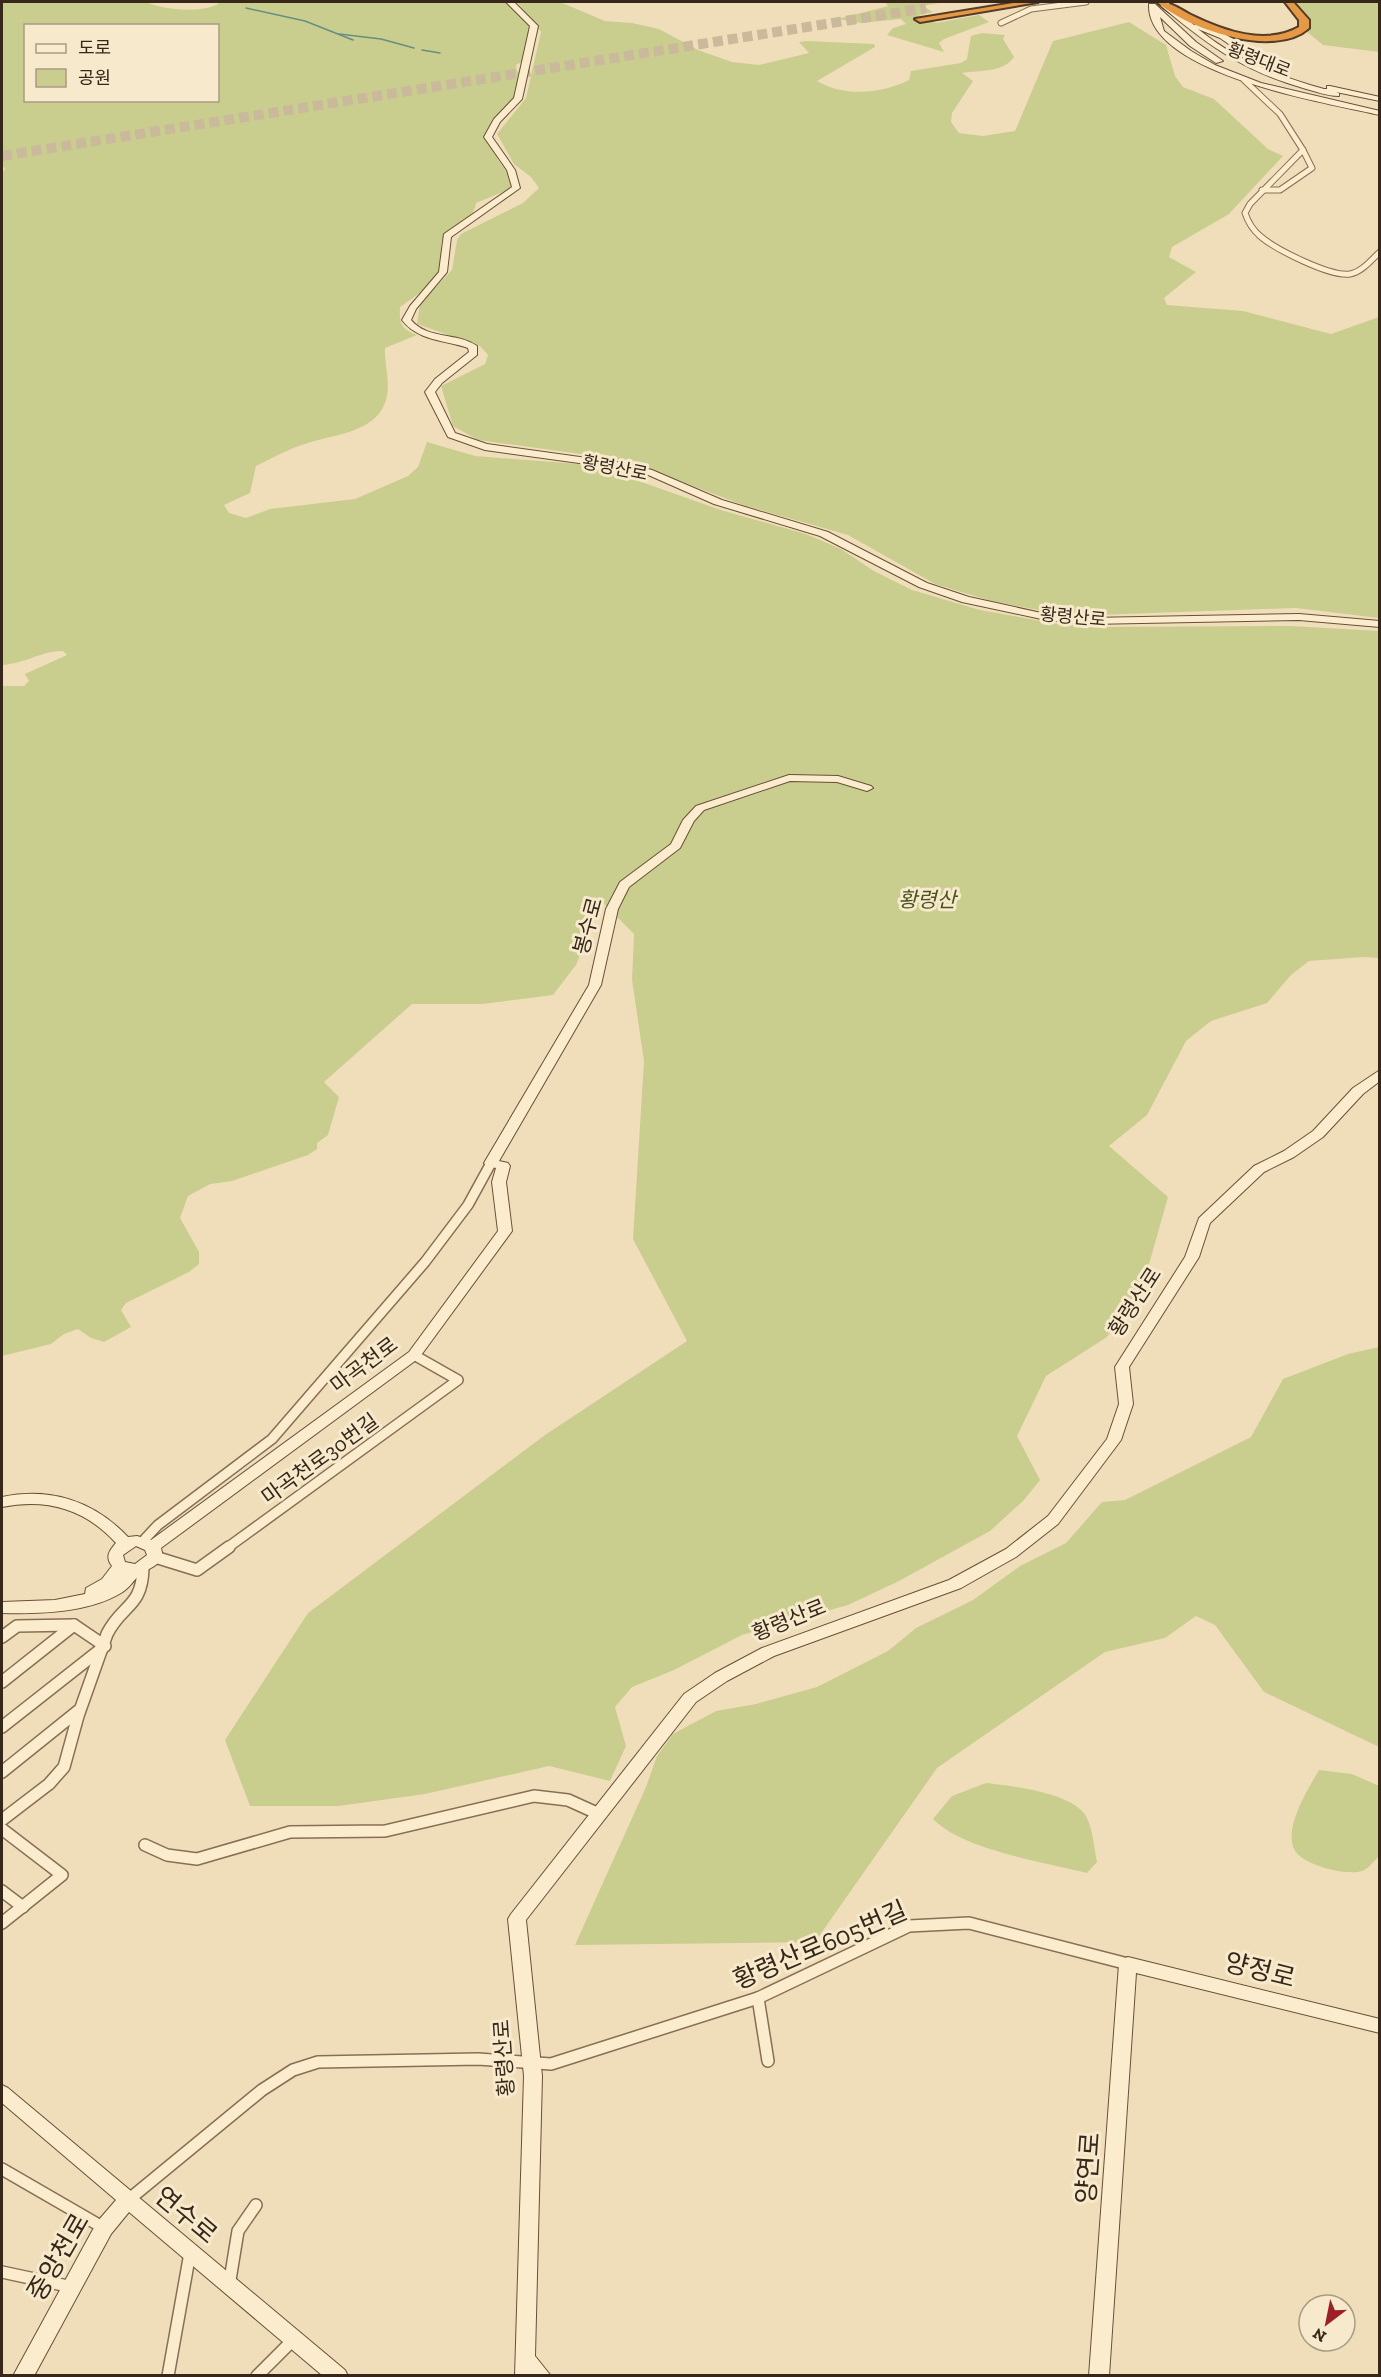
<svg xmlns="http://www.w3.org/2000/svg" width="1381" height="2377" viewBox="0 0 1381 2377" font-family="'Zilla Slab','Noto Sans KR',serif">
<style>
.green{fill:#c9ce8f;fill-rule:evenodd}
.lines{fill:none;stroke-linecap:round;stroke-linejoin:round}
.stream{stroke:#678e83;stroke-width:1.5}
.highway-tunnel{stroke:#cbb99b;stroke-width:10;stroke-dasharray:10 5;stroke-linecap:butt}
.street-far2-casing{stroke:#886e54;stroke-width:7}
.street-far1-casing{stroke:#886e54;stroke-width:12}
.street-casing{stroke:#886e54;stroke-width:14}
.secondary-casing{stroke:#694f38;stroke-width:2}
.highway-casing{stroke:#553c29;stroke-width:4}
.street-far2{stroke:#fbecce;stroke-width:5}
.street-far1{stroke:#fbecce;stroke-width:9}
.street{stroke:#fbecce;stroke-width:11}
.secondary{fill:#fbecce;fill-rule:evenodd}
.highway{fill:#e69945;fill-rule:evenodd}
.labels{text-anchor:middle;stroke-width:6;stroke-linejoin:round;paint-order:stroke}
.far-street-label{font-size:18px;fill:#36271a;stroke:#f7e9cb}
.park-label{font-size:21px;font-style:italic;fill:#48531f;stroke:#f7e9cb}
.street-label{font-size:21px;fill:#36271a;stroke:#f7e9cb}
.near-street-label{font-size:26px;fill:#36271a;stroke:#f7e9cb}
</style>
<rect width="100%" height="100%" fill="#f0debb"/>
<g class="green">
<path d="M2,2H147C160,10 209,14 220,2H508L531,26L525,60L516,65L517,71L521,74L515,97L488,132L498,160L514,181L510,189L476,203C474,221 455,223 445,235C437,244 444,258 441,268C436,283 413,298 400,307C399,323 401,329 417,335L385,348C384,366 392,385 385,403C374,434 328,435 302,445C286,450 271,459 256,466L250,493L224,505L229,513L246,518L270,509L355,499L408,476L418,467L427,442L475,456L579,464L633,479L721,510L806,534L841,549L874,571L912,590L980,610L1059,624L1099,627L1291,626L1379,631V958L1364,957L1309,961L1291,975L1267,1003L1211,1021L1186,1041L1147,1115L1109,1146L1168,1197L1150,1261L1133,1300L1107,1337L1046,1376L1017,1436L1040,1480L1024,1500L990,1531L899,1581L848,1605L742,1635L674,1670L632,1687L615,1707L626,1746L610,1781L549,1766L425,1794L339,1806H250L225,1740L308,1613L545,1435L687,1341L633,1239L644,1061L632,980L634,934L602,902L576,965L553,995L482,1004H412L324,1082L339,1097L328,1135L317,1143V1149L308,1155L232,1181L210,1184L188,1196L180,1218L199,1252V1264L189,1272L126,1303L121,1310L131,1327L104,1342L91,1338L78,1329L64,1334L51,1344L2,1356V686H24L29,681L25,674L67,655L63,651C41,651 24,664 2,665V171L5,170L2,164ZM26,26H218V100H26Z"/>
<path d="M517,2H560L605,21L632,23L659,29L698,50L732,62L759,65L809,53L799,42L806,41L874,44L875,47L817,81C844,97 881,94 909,80L911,71L961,63L967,59L971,36L982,33L1005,35L1003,39L1014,57C1003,73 979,70 962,73L973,81L952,113L951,122L959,133L983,136L1015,131L1053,41L1129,22L1166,45L1175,76L1183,87L1214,99L1268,149L1283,156L1229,214L1172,247L1169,257L1196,272L1164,298L1167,305L1243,311L1331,334L1379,317V618L1296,608L1070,616L991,601L935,584L848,535L743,505L624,460L478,440L453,426L441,386L485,364L488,355L480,346L417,324L420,304L452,270L457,240L461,234L523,203L539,188L531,177L514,164L497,134L526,98L541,32Z"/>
<polygon points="885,2 944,2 923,6 933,12 917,16 936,23 979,15 989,22 944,39 939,43 944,52 887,35 893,28 906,24 901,19 861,23 838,19 888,6"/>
<polygon points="1292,2 1379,2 1379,52 1323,45 1306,31 1309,20"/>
<polygon points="1379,1347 1379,1747 1264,1692 1215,1625 1196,1616 1165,1638 1105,1652 937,1768 815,1942 575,1945 646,1787 657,1756 673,1734 716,1711 756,1704 817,1687 888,1651 916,1628 973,1600 1020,1566 1066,1543 1102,1502 1125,1500 1251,1437 1283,1379 1348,1354"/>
<path d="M1319,1770L1352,1774L1379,1786V1856C1374,1861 1368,1869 1362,1871C1346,1876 1301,1865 1294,1849C1284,1827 1308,1789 1319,1770Z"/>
<path d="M986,1783C1011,1786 1072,1792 1086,1816C1093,1828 1094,1849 1097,1862L1087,1873C1044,1862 963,1850 933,1819L952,1796Z"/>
</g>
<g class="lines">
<g class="stream">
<polyline points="246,8 305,21 353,40"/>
<polyline points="339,34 381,39 414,48"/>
<polyline points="422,50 440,53"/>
</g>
<polyline class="highway-tunnel" points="2,156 926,8"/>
<g class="street-far2-casing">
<g id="street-far2">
<polyline points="1001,23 1031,9 1086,2"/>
<path d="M1244,80L1280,114L1303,150L1250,204L1245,213C1248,222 1253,230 1260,236C1275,249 1330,277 1350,274C1362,272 1372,259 1380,252"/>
<polyline points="1262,190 1280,190 1312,168 1303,150"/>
</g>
</g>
<g class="street-far1-casing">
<g id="street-far1">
<polyline points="143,1541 158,1525 272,1439 425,1262 468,1205 491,1163"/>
<polyline points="227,1548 458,1380 414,1355"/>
</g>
</g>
<g class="street-casing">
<g id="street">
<polyline points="155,1557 197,1570 229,1547"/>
<polyline points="2,1637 17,1626 74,1625 105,1646 2,1727"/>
<polyline points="2,1682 74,1625"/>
<polyline points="2,1772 78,1711"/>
<path d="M2,1820L49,1784L64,1767L78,1716L107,1634C122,1604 142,1608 143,1568"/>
<polyline points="2,1829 62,1875 2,1923"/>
<polyline points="145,1845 167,1855 197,1859 290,1832 385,1831 534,1796 568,1800 599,1814"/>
<polyline points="2,1891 23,1907"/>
<polyline points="758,1998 768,2061"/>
<polyline points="2,2169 104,2228"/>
<polyline points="127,2201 262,2090 293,2070 318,2062 478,2059 551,2064 758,1998 909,1926 969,1923 1128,1964"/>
<polyline points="2,2272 72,2287"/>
<polyline points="229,2286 238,2231 256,2205"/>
<polyline points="168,2376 190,2253"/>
<polyline points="257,2376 294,2339"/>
</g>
</g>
<g class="secondary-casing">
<g id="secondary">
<path d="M506,2H514L538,26L522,99L500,122L492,137L515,170L520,188L451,237L447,272L416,309L411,320C428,340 457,332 477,346V355L442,383L435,392L455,433L487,444L623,463L652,470L722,500L828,532L927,583L969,597L1046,614L1089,618L1299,614L1380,621V627L1299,620L1089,624L1046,620L962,602L919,587L820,536L714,504L646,474L623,469L485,450L448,437L425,392L435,379L469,352L468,348C445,340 418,341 402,320L410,306L439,272L444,234L512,187L507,170L484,137L494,119L514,98L530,26Z"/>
<path d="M1161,2H1167L1194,25C1210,21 1250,49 1263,61L1256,63L1220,38L1198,29C1236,60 1277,76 1324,89H1327V86H1330L1380,97V101L1336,92H1339V96C1327,96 1314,91 1303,88C1243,71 1208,45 1161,6Z"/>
<path d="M1149,4H1155L1196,42L1223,61L1216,63L1190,46L1160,17L1164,31L1191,51L1215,65L1261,83L1380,111V115C1328,103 1146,74 1149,4Z"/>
<path d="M789,775L838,776L871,786L873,788L867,791L837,782L790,781L704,810L694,821L680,848L629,887L618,909L601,985L499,1161L508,1163L510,1166L506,1182L512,1231L419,1358L161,1548L163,1557C156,1568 150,1567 141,1574C133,1580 131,1587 121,1593C88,1613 39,1614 2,1613V1602L55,1600L85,1594L86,1588L102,1579L112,1566C105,1557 109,1551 116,1543C85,1509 47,1498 2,1507V1497C50,1487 94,1501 128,1537L137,1536L151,1540L409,1352L498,1231L492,1182L496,1168L486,1166L484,1163L589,985L606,909L620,882L671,844L683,820L696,806ZM136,1546L145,1550L147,1555L135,1564L125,1562L123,1555Z"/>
<polygon points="1380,1070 1380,1081 1363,1094 1323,1137 1294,1157 1264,1172 1210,1223 1199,1257 1129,1367 1133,1404 1121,1440 1058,1524 1016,1557 961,1588 774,1656 727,1681 696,1702 526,1920 542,2076 535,2356 551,2376 515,2376 524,2076 508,1919 511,1914 684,1694 715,1673 762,1648 949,1580 1006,1549 1048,1516 1107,1439 1119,1404 1115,1367 1185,1257 1199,1218 1254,1166 1284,1151 1313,1131 1353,1088"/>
<polygon points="1128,1957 1380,2019 1380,2033 1136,1973 1109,2376 1089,2376 1119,1964 1122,1959"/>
<polygon points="2,2085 8,2088 345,2370 348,2376 323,2376 129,2212 111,2234 34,2376 13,2376 97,2222 116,2200 2,2103"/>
</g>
</g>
<g class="highway-casing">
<g id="highway">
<polygon points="1019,2 1038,2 920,22 915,19"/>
<path d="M1157,2C1169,1 1180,9 1191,15C1224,31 1265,46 1299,27V20L1285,2H1293L1309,20V28C1275,59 1187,29 1157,2Z"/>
</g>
</g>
<use href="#street-far2" class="street-far2"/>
<use href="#street-far1" class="street-far1"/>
<use href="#street" class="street"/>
<use href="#secondary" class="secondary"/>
<use href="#highway" class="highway"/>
</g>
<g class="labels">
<g class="far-street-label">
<text transform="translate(1259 60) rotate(21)" y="6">황령대로</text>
<text transform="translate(615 468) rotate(11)" y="6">황령산로</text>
<text transform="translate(1073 617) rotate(5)" y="6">황령산로</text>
</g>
<g class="park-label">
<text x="927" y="907">황령산</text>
</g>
<g class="street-label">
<text transform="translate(588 926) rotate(-75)" y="7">봉수로</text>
<text transform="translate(1135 1302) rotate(-57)" y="7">황령산로</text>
<text transform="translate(364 1365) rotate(-37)" y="7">마곡천로</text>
<text transform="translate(320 1459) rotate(-36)" y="7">마곡천로30번길</text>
<text transform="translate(789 1620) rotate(-22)" y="7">황령산로</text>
<text transform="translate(504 2058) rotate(-94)" y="7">황령산로</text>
</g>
<g class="near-street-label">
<text transform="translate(820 1945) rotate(-23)" y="9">황령산로605번길</text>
<text transform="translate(1260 1970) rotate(14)" y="9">양정로</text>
<text transform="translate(1088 2168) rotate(-86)" y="9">양연로</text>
<text transform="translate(186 2215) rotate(40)" y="9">연수로</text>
<text transform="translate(58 2257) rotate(-60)" y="9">중앙천로</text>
</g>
</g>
<rect width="1381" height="2377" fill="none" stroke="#36271a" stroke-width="6"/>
<rect x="24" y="24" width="195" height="78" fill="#f7e9cb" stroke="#aa9b84" stroke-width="1.5"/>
<rect x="36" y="44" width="30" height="9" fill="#fbecce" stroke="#aa9b84" stroke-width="1.5"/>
<text x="78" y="54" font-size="18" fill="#36271a">도로</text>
<rect x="36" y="69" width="30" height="18" fill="#c9ce8f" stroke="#aa9b84" stroke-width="1.5"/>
<text x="78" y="84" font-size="18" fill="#36271a">공원</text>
<g transform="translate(1327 2323) rotate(212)"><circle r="28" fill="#f7e9cb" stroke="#aa9b84" stroke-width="1.5"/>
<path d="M0-4.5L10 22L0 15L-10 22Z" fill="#9a2126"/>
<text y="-9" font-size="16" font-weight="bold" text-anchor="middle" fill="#36271a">N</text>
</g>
</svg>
